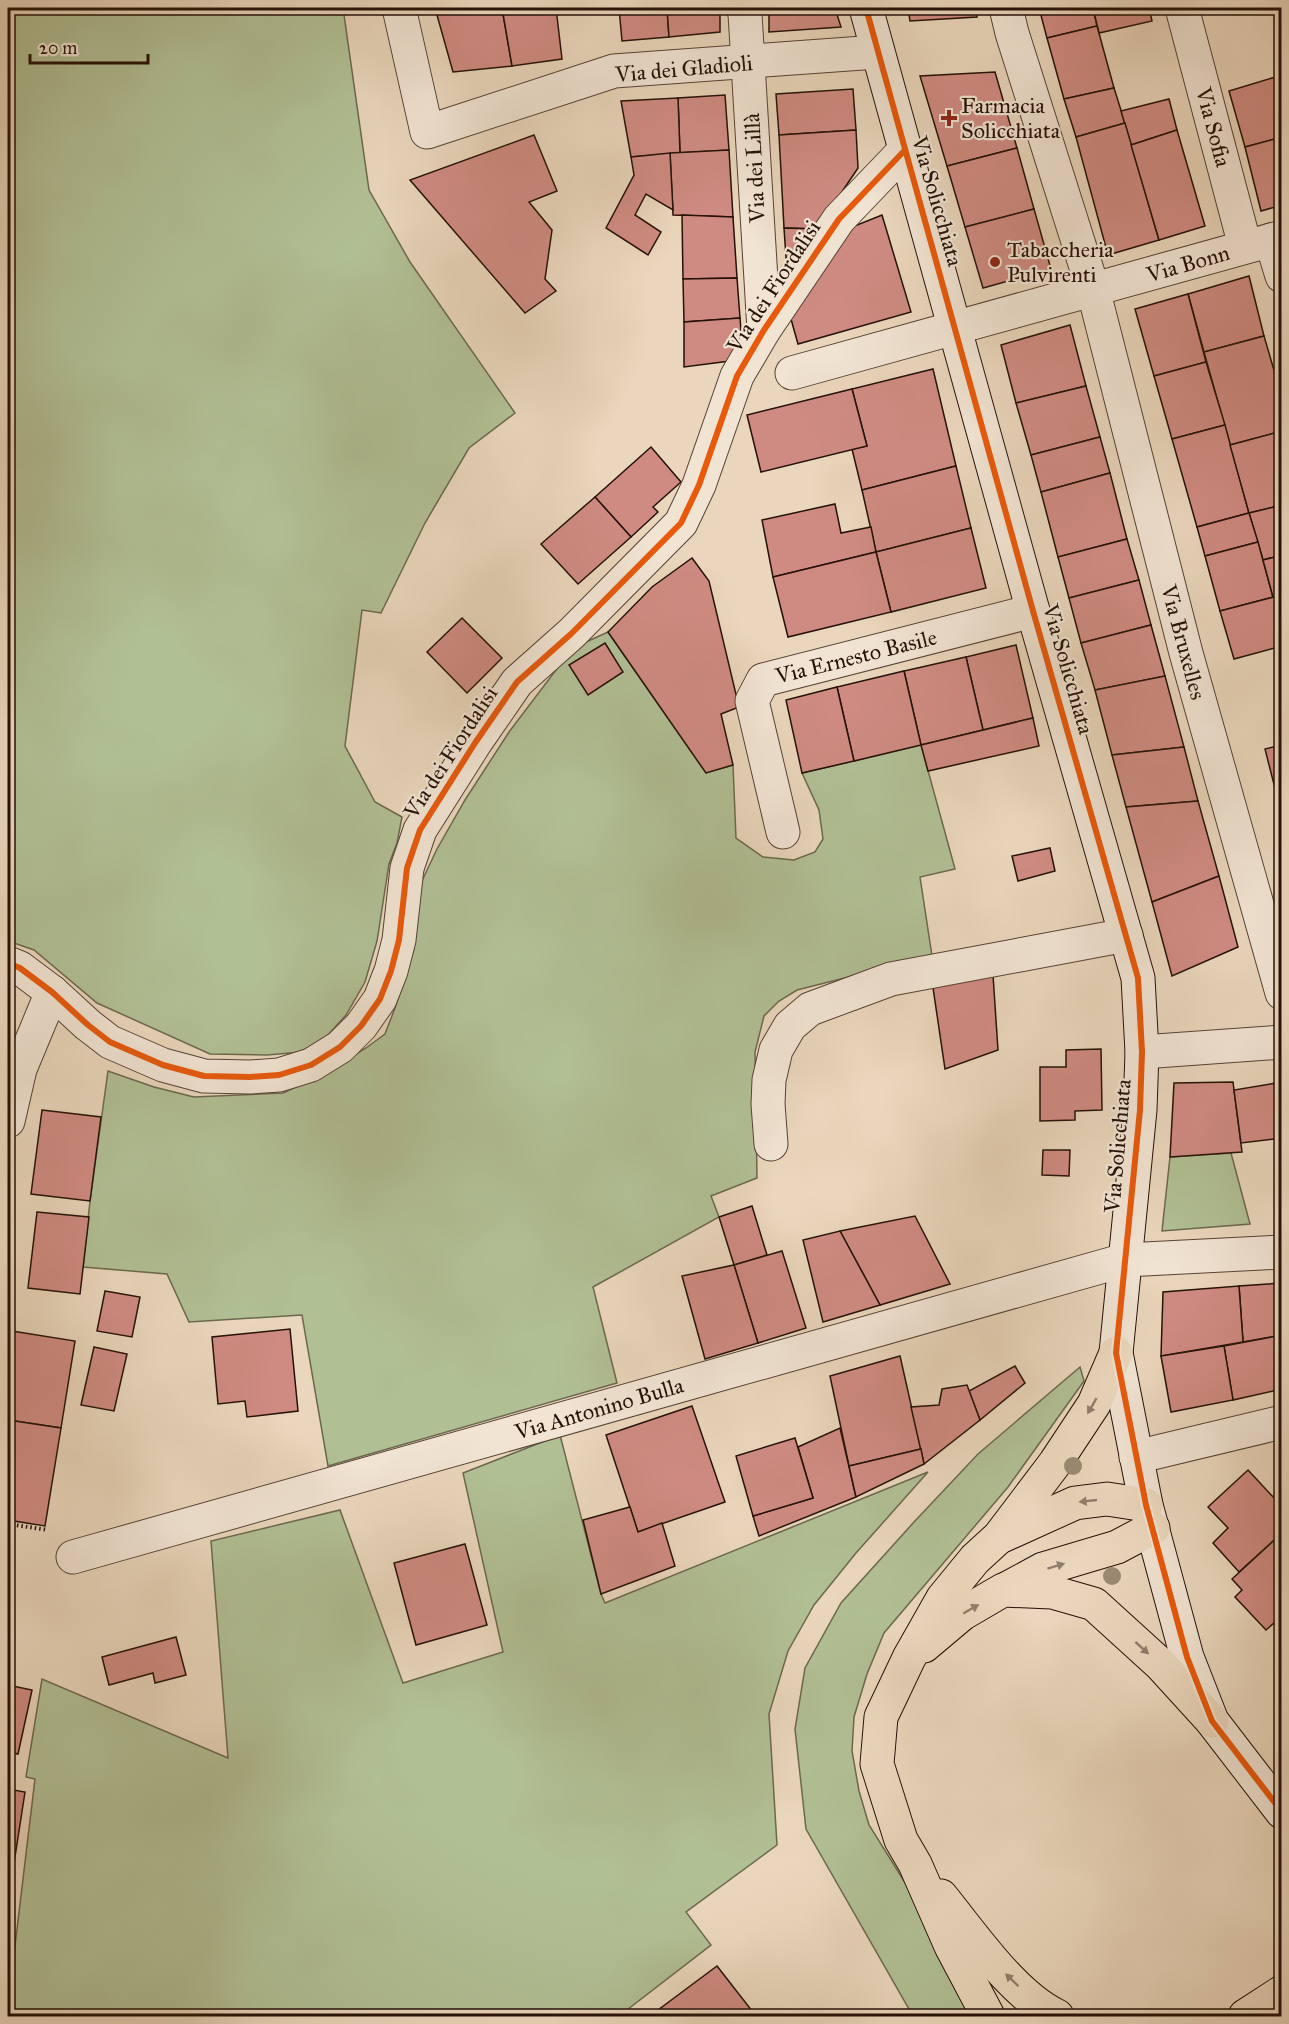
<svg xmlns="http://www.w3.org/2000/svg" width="1289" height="2024" viewBox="0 0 1289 2024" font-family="'IM FELL Great Primer',serif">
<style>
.green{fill:#b1bf95;stroke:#6b684e;stroke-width:1.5}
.building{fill:#cf8b82;stroke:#251107;stroke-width:1.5}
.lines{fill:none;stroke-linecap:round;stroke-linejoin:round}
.street-casing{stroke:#564234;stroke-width:35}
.secondary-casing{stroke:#251107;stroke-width:35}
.primary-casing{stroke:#251107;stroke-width:35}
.path{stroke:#251107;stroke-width:4;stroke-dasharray:1.5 3;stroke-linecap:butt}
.street{stroke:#f1e4d3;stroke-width:33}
.secondary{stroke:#f1e4d3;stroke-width:33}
.primary{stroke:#ead6bc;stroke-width:33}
.cycleway-casing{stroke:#f1e4d3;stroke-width:10}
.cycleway{stroke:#e8590c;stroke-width:6}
.tree{fill:#998b74}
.oneway{fill:#917d6b}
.poi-dot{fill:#8f2418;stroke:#f1e4d3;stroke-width:2}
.labels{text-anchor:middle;stroke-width:4.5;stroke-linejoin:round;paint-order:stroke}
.street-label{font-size:22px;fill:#251107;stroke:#f1e4d3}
.poi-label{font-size:22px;fill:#251107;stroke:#f1e4d3;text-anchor:start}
</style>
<rect width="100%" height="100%" fill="#ead6bc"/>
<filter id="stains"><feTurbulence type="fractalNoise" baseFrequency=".00333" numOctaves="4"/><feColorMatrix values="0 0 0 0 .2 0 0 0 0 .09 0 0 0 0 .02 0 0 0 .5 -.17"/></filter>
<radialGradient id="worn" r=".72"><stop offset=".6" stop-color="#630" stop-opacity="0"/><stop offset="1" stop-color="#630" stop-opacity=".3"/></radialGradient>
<g class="green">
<polygon points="8,8 343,8 369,190 410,262 515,413 469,448 425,523 381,613 362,610 345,746 375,802 402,817 397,843 389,864 377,941 365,982 346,1015 328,1035 301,1052 267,1055 210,1054 97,1003 34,950 8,941"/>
<polygon points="608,632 706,773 733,765 736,838 763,857 794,860 815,852 823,839 819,810 802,773 921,745 955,869 920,877 932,956 797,990 779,1001 764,1016 755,1052 757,1178 711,1196 719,1217 593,1287 617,1383 328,1466 302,1315 189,1322 167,1274 83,1267 90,1201 108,1071 154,1087 194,1097 283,1093 324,1074 366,1048 385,1034 395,1008 414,949 420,885 437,849 465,800 509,732 559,666 586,642"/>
<polygon points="1231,1153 1250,1224 1162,1231 1170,1157"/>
<polygon points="1080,1367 1084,1381 1008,1487 884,1633 867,1674 854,1717 852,1751 859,1791 869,1825 914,1897 980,2016 913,2016 806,1829 795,1729 805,1668 841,1603 914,1522 978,1454"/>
<polygon points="560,1435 601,1594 605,1603 928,1472 856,1553 814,1605 788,1651 769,1714 777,1845 686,1912 711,1945 619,2016 8,2016 8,2004 35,1779 26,1777 42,1679 228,1758 211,1541 340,1510 403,1683 503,1652 463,1473"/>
</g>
<g class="building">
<polygon points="435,8 502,8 512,66 453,72"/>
<polygon points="502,8 556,8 562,59 512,66"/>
<polygon points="619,8 667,8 669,37 622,41"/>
<polygon points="667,8 720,8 720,32 669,37"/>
<polygon points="769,8 835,8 841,27 769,32"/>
<polygon points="908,8 974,8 977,17 910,21"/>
<polygon points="1039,8 1093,8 1097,26 1047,38"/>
<polygon points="1093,8 1149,8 1152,21 1099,33"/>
<polygon points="1097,26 1114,88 1064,99 1047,38"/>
<polygon points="995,72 1017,148 947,166 920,76"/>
<polygon points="1282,75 1282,137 1245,147 1229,91"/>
<polygon points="1114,88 1125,123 1076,137 1064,99"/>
<polygon points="853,89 856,130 779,135 776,94"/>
<polygon points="725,95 729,150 680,153 678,98"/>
<polygon points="678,98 680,153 631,157 621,101"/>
<polygon points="1169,99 1177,130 1131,145 1121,111"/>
<polygon points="1125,123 1159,240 1108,255 1076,137"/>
<polygon points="856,130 858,168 817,229 784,228 779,135"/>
<polygon points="1177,130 1205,226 1159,240 1131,145"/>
<polygon points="534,135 557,191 529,202 552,230 545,279 556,291 525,313 410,180"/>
<polygon points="1282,137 1282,205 1261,211 1245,147"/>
<polygon points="1017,148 1034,209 965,227 947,166"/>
<polygon points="729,150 733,217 673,215 670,153"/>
<polygon points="670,153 673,210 646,194 635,215 661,232 648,255 606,228 634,175 631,157"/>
<polygon points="1034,209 1051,269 983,288 965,227"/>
<polygon points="682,215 733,217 737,278 683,279"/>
<polygon points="882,215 911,312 798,344 791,319 847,229"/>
<polygon points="784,228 817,229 787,272"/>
<polygon points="1249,276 1264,336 1204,352 1188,294"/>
<polygon points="737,278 740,318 684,322 683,279"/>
<polygon points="1188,294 1206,362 1154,376 1135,309"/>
<polygon points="740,318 742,344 730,361 684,367 684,322"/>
<polygon points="1070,325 1086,386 1016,403 1001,345"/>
<polygon points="1264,336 1282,398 1282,431 1230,445 1204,352"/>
<polygon points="1206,362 1225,425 1172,439 1154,376"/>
<polygon points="933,369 956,466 862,490 852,449 867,446 852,389"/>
<polygon points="1086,386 1100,437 1031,455 1016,403"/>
<polygon points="852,389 867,446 761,472 747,415"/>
<polygon points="1225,425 1249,513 1197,527 1172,439"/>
<polygon points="1282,431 1282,505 1249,513 1230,445"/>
<polygon points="1100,437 1110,473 1041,492 1031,455"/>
<polygon points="651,447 681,482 653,507 658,512 631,537 595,497"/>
<polygon points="956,466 971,528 876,552 862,490"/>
<polygon points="1110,473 1127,539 1058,557 1041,492"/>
<polygon points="595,497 631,537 578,584 541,544"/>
<polygon points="835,504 841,533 871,527 876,552 773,577 762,520"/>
<polygon points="1282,505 1282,555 1263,560 1249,513"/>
<polygon points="1249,513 1258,542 1205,556 1197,527"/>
<polygon points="971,528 986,588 891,612 876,552"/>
<polygon points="1127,539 1139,580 1069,598 1058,557"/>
<polygon points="1258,542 1273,597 1220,611 1205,556"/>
<polygon points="876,552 891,612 788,637 773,577"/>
<polygon points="1282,555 1282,595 1273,597 1263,560"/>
<polygon points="692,558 709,581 739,707 721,714 733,765 706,773 608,632 652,587"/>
<polygon points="1139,580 1151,625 1081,643 1069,598"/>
<polygon points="1282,595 1282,646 1234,659 1220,611"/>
<polygon points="462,618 502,658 467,693 427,652"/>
<polygon points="1151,625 1165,676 1095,690 1081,643"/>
<polygon points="605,643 623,672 588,695 569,665"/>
<polygon points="1016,645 1033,718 983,730 966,657"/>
<polygon points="966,657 983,730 921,745 904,671"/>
<polygon points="904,671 921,745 854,761 837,687"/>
<polygon points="1165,676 1184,747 1112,755 1095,690"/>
<polygon points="837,687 854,761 802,773 786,700"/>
<polygon points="1033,718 1039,746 928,771 921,745"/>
<polygon points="1282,745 1282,816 1265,749"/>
<polygon points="1184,747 1198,801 1126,807 1112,755"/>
<polygon points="1198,801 1219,876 1152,902 1126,807"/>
<polygon points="1050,848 1055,871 1018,881 1012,856"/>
<polygon points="1219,876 1238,947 1172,976 1152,902"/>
<polygon points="993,975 998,1050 945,1069 932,981"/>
<polygon points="1101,1049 1102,1110 1075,1111 1075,1120 1040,1121 1040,1067 1066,1067 1066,1050"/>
<polygon points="1233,1082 1242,1152 1170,1157 1174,1083"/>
<polygon points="1282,1082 1282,1138 1241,1143 1234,1090"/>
<polygon points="42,1110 101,1117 90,1201 31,1194"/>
<polygon points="1043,1150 1070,1150 1069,1176 1042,1175"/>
<polygon points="752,1206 767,1255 734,1265 719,1217"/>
<polygon points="37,1212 89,1217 80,1294 28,1288"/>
<polygon points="915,1216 950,1284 880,1305 840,1231"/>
<polygon points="840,1231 880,1305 823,1322 803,1240"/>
<polygon points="782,1251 806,1328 758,1343 734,1265"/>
<polygon points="734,1265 758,1343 705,1359 682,1276"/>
<polygon points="1282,1283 1282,1335 1243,1342 1239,1286"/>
<polygon points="1239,1286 1243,1342 1161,1356 1163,1292"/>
<polygon points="105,1291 140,1297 132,1337 97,1331"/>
<polygon points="290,1329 298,1411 247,1417 245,1401 218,1404 212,1337"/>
<polygon points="12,1331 75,1341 61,1428 8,1420 8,1357"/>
<polygon points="1282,1335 1282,1389 1233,1400 1224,1346"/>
<polygon points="1224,1346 1233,1400 1171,1412 1161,1356"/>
<polygon points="94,1347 127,1354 114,1411 81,1405"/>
<polygon points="900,1356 921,1449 849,1466 830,1376"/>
<polygon points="1015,1366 1025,1383 980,1420 969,1391"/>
<polygon points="967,1385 980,1420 924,1464 911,1407 939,1405 942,1389"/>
<polygon points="692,1406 725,1502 638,1532 606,1435"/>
<polygon points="8,1420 61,1428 45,1526 8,1520"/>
<polygon points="840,1428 856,1497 759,1536 753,1516 813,1498 798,1447"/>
<polygon points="795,1438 813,1498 753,1516 736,1456"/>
<polygon points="921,1449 924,1464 856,1497 849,1466"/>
<polygon points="1248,1470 1275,1499 1282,1492 1282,1533 1239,1572 1213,1543 1228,1528 1208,1507"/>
<polygon points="630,1507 638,1532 662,1523 675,1566 601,1594 583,1520"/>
<polygon points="1282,1533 1282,1616 1266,1630 1235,1597 1242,1590 1232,1579"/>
<polygon points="465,1544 487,1625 416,1645 394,1563"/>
<polygon points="176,1637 186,1675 155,1683 153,1673 109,1685 102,1657"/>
<polygon points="8,1685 32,1690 18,1754 8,1752"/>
<polygon points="8,1789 25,1792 12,1876 8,1875"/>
<polygon points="717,1966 756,2016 650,2016"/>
</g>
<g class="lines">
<g class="street-casing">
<g id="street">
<polyline points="399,8 427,132 614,71 877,52"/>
<polyline points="743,8 745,14 764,330"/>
<polyline points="1006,8 1012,33 1093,289 1186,653 1282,993"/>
<polyline points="1182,8 1245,246"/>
<polyline points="1271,240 1282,276"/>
<polyline points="792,373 1282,237"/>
<polyline points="783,832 752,701 763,680 1033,611"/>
<polyline points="8,963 20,968 52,992 88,1025 110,1042 163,1065 204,1076 250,1077 279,1075 311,1065 340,1047 361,1026 380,999 391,971 399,940 407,868 420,830 475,743 517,682 572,633 681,523 699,485 737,376 764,330 839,219 905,150"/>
<polyline points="1142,1052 1282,1042"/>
<polyline points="8,1121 20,1069 52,992"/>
<polyline points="771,1144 768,1104 769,1080 776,1050 790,1026 810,1009 891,979 1126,935"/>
<polyline points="1136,1457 1282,1422"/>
<polyline points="73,1557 1125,1260 1282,1252"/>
</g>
</g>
<g class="secondary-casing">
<polyline id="secondary" points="866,8 1033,611 1138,978 1142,1052 1140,1110 1116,1353 1146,1505 1187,1657 1212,1721 1282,1812"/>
</g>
<g class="primary-casing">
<g id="primary">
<polyline points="1002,1536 1075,1503 1107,1499 1146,1505"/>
<polyline points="1008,1588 1043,1569 1117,1547 1153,1528"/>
<polyline points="924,1646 962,1614 1003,1590 1052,1592 1094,1604 1160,1664 1212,1721"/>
<path d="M941,1896C972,1934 1013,1995 1057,2016"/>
<polyline points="988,2016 951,1946 915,1864 901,1840 877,1764 881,1717 909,1658 943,1598 975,1559 999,1537 1055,1463 1094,1404 1116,1353"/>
<polyline points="1245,2016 1282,1992"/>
</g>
</g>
<polyline class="path" points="8,1524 48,1530"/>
<use href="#street" class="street"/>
<use href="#secondary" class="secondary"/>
<use href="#primary" class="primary"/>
<g class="cycleway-casing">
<g id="cycleway">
<polyline points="866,8 1033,611 1138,978 1142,1052 1140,1110 1116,1353 1146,1505 1187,1657 1212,1721 1282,1812"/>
<polyline points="8,963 20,968 52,992 88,1025 110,1042 163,1065 204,1076 250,1077 279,1075 311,1065 340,1047 361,1026 380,999 391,971 399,940 407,868 420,830 475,743 517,682 572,633 681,523 699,485 737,376 764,330 839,219 905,150"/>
</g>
</g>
<use href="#cycleway" class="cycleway"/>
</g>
<g class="tree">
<circle cx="1073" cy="1466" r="9"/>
<circle cx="1112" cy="1576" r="9"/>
</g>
<defs><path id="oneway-solid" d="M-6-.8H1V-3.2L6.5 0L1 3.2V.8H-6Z" transform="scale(1.5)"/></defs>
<g class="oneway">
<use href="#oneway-solid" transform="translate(1092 1406) rotate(120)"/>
<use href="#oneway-solid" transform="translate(1088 1501) rotate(174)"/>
<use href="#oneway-solid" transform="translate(1056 1566) rotate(-17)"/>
<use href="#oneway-solid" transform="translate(971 1609) rotate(-30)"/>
<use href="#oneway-solid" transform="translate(1142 1648) rotate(42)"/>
<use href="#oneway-solid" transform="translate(1012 1980) rotate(-136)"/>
</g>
<g class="poi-dot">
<path d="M946 109h6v6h6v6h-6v6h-6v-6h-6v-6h6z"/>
<circle cx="995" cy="262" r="6"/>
</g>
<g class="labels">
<g class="street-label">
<text transform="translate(684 68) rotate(-5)" y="8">Via dei Gladioli</text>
<text transform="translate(1214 127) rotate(75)" y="8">Via Sofia</text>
<text transform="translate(754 168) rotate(-93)" y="8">Via dei Lillà</text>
<text transform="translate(938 201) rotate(74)" y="8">Via Solicchiata</text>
<text transform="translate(1188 263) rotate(-16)" y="8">Via Bonn</text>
<text transform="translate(773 286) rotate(-57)" y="8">Via dei Fiordalisi</text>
<text transform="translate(1184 642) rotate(75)" y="8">Via Bruxelles</text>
<text transform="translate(856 656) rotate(-14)" y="8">Via Ernesto Basile</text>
<text transform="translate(1069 669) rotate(74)" y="8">Via Solicchiata</text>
<text transform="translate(450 752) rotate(-57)" y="8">Via dei Fiordalisi</text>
<text transform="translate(1117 1146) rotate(-85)" y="8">Via Solicchiata</text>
<text transform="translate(599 1408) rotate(-16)" y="8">Via Antonino Bulla</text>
</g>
<g class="poi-label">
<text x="961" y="113">Farmacia<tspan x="961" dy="25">Solicchiata</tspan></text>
<text x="1007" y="257">Tabaccheria<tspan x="1007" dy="25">Pulvirenti</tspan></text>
</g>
</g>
<rect width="1289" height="2024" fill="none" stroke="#ead6bc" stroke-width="30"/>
<rect x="9" y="9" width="1271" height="2006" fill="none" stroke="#251107" stroke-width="3"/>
<rect x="15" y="15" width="1259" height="1994" fill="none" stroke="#251107" stroke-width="1.5"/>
<path d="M30 54v9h118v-9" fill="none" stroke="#251107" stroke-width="3"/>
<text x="39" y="54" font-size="18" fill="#251107" stroke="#f1e4d3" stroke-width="4.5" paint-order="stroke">20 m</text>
<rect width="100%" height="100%" filter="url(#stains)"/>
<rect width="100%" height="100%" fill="url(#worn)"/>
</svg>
